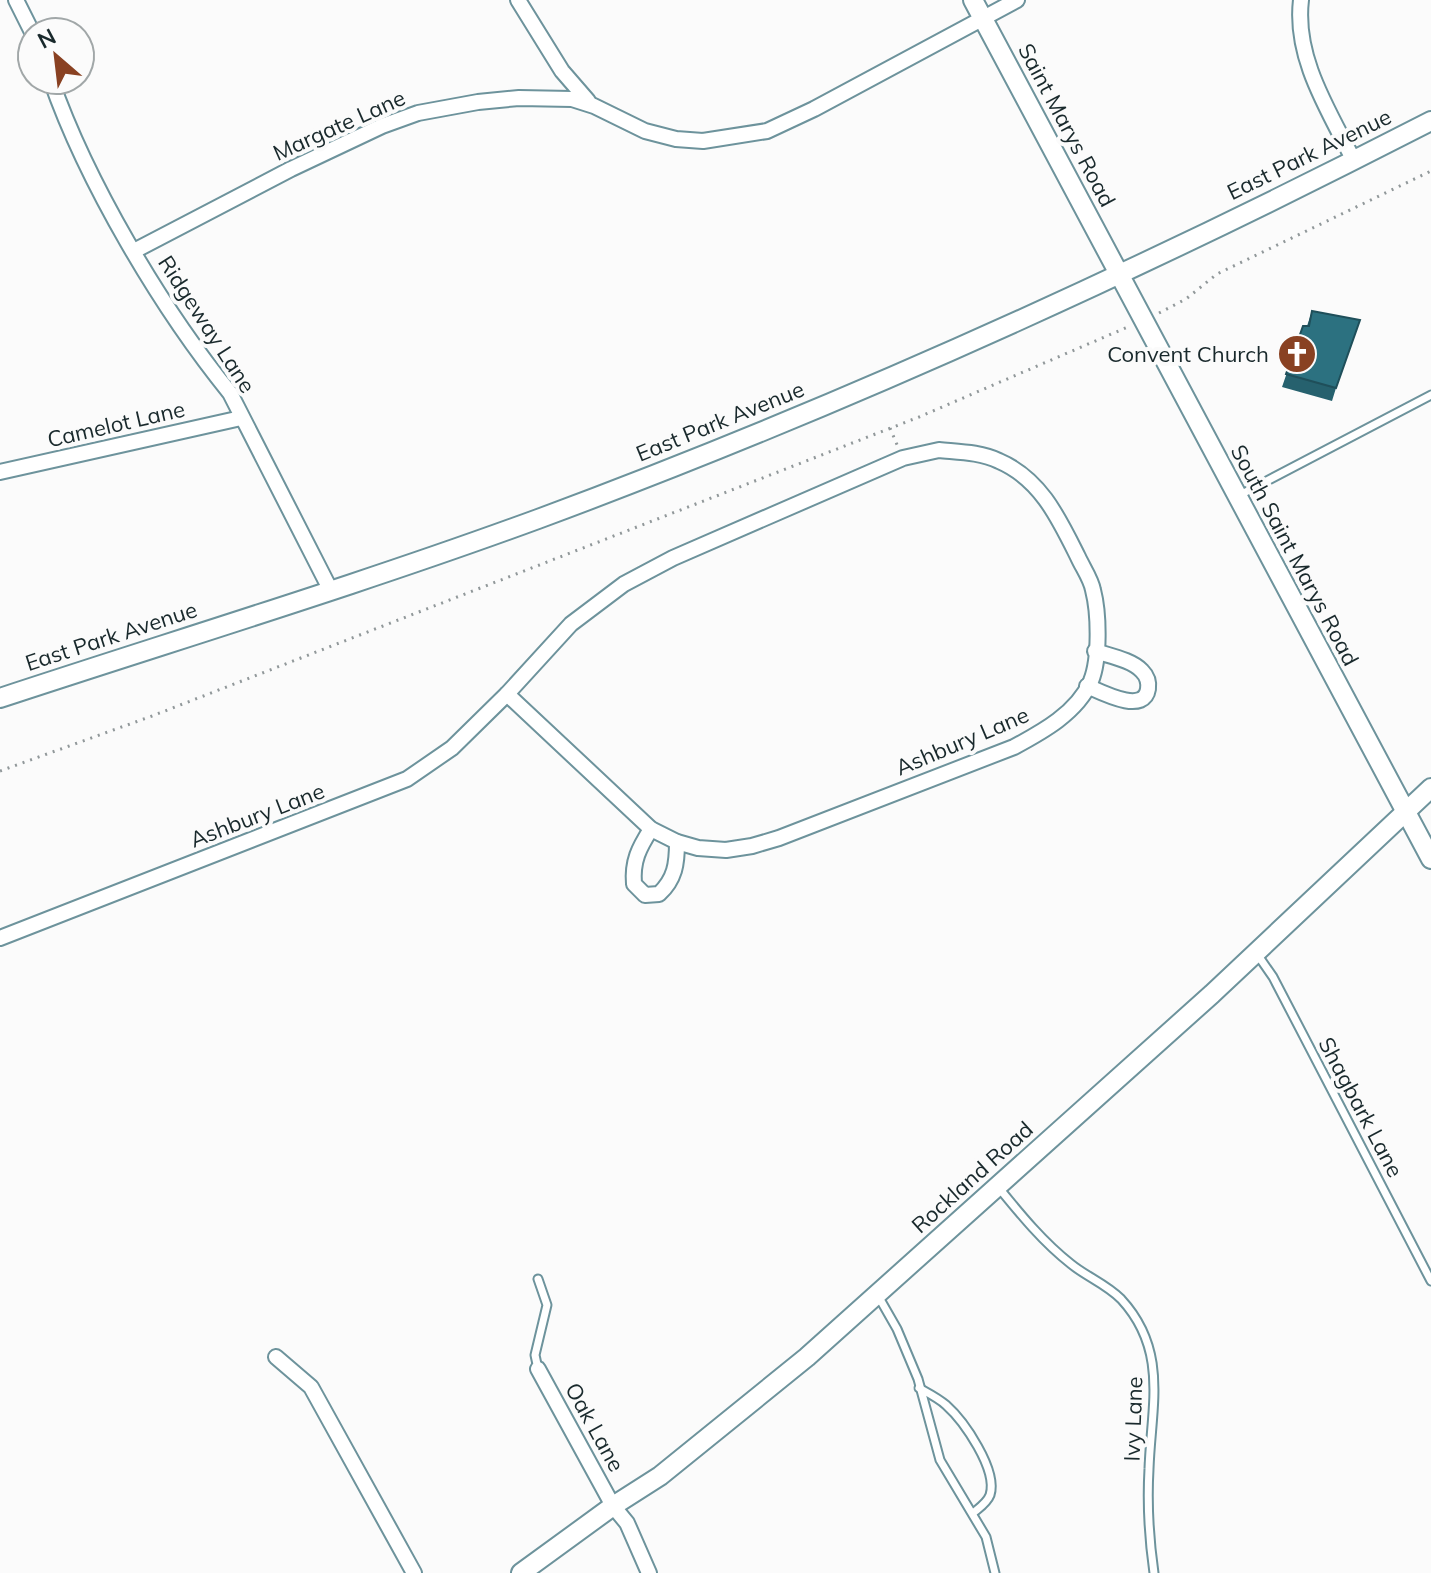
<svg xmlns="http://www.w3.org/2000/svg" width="1431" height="1573" viewBox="0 0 1431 1573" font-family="Mulish,sans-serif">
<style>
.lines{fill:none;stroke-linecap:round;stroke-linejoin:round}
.lane-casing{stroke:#6d939c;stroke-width:11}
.street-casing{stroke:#6d939c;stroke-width:18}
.secondary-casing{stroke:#6d939c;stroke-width:22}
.path{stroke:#91989a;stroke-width:3;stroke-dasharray:2 6;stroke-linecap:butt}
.lane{stroke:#fff;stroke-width:7}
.street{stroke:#fff;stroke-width:14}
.secondary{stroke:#fff;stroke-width:18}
.wall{fill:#26616e}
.building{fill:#2c7180;stroke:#1f4f5a;stroke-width:2}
.labels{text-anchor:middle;stroke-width:8;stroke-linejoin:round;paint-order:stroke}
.street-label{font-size:22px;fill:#19292c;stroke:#fbfbfb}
.poi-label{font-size:22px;fill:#19292c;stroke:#fbfbfb;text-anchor:end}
</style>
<rect width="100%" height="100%" fill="#fbfbfb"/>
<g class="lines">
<g class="lane-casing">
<g id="lane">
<polyline points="1238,496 1431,395"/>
<polyline points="1257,954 1273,977 1431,1281"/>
<path d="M999,1188C1021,1215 1043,1242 1071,1264C1087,1277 1106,1284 1121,1299C1169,1351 1151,1407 1149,1469C1147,1504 1149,1538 1154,1573"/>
<polyline points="538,1279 547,1305 535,1355 538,1369"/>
<polyline points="877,1294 897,1329 918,1379 940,1460 986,1537 995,1573"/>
<path d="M919,1388C928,1393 938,1398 946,1405C964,1421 998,1470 990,1495C987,1503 979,1508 973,1513"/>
</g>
</g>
<g class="street-casing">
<g id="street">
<polyline points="16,0 32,32"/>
<polyline points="518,0 562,71 588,101"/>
<path d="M1301,0C1294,58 1329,111 1354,161"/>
<path d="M51,80C87,183 161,308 230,393L330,589"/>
<polyline points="134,251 291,169 382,126 418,113 478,102 519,98 572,99 594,106 645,131 676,139 703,141 767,131 814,109 1017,0"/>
<path d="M939,450C959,452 980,452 999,461C1041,479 1059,519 1078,557C1083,568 1091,579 1093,590C1099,613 1100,659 1091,681C1077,713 1042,732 1014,747L779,838L752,846L726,850L698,848L677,842L651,829L507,694L571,624L624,584L673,558L903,458Z"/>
<polyline points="0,472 241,418"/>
<path d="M1087,686C1101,692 1144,715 1148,689C1149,682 1147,676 1142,671C1132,660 1110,656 1095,651"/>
<path d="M651,829C639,848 632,861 634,884L645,895L659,894C675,879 677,864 677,842"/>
<polyline points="0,938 407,779 452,748 507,694"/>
<polyline points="276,1357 311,1387 414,1573"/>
<polyline points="538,1369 613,1506 627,1523 649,1573"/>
</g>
</g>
<g class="secondary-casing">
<g id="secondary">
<polyline points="973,0 1431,859"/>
<path d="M0,698C179,639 361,584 538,519C843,406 1141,270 1431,121"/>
<polyline points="521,1573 613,1506 660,1476 807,1357 1212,994 1431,788"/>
</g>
</g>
<g class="path">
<polyline points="1159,313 1186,299 1217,274 1431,171"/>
<polyline points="890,428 898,447"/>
<polyline points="0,771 152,716 919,417 1130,326"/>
</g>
<use href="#lane" class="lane"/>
<use href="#street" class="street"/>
<use href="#secondary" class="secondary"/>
</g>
<polygon class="wall" points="1312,311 1336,388 1332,401 1282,387 1303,326 1307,326"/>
<polygon class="building" points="1312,311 1360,320 1336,388 1286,374 1303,326 1309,326"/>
<defs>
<g id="church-disc" transform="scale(2)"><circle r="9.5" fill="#894122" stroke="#fbfbfb"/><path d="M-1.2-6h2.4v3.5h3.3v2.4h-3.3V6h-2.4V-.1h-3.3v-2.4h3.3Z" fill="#fff"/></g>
</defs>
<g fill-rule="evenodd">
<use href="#church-disc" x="1297" y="354"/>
</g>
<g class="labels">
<g class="street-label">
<text transform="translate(339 125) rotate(-24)" y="8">Margate Lane</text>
<text transform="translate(1067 125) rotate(62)" y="8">Saint Marys Road</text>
<text transform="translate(1309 154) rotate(-26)" y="8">East Park Avenue</text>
<text transform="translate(207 324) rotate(57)" y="8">Ridgeway Lane</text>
<text transform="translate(720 421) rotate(-22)" y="8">East Park Avenue</text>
<text transform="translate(116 424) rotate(-13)" y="8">Camelot Lane</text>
<text transform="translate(1295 555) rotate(62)" y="8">South Saint Marys Road</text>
<text transform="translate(111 636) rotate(-18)" y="8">East Park Avenue</text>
<text transform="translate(962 741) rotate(-23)" y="8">Ashbury Lane</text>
<text transform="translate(257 815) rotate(-21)" y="8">Ashbury Lane</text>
<text transform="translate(1361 1107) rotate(62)" y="8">Shagbark Lane</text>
<text transform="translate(972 1177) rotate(-42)" y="8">Rockland Road</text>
<text transform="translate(1133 1419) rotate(-88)" y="8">Ivy Lane</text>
<text transform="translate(595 1427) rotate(61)" y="8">Oak Lane</text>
</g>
<g class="poi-label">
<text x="1269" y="362">Convent Church</text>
</g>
</g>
<g transform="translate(56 56) rotate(332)"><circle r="38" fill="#fbfbfb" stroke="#a1a7a8" stroke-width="2"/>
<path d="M0-6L14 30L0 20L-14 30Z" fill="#894122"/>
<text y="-12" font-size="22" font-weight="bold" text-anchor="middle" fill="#19292c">N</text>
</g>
</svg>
